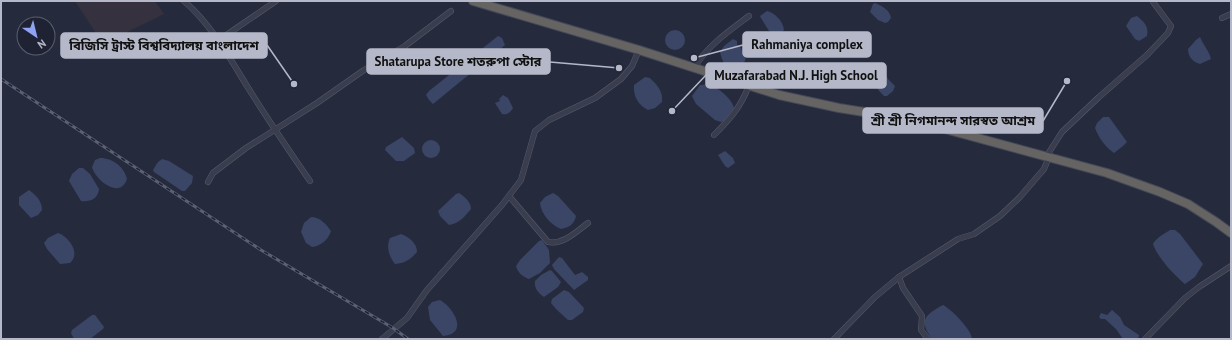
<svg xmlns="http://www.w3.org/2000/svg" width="1232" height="340" viewBox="0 0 1232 340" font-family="'PT Sans','Noto Sans Bengali',sans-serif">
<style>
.medical{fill:#35313e}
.water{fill:#3b4565}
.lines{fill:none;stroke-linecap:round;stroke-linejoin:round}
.minor-casing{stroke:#575b6b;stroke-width:6}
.trunk-casing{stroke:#444858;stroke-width:10}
.minor{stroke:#393d4d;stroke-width:5}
.trunk{stroke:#656462;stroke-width:8}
.rail-casing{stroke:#5b6074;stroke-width:3}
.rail{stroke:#1e2232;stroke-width:1.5;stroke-dasharray:4.5;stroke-linecap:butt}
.leader{fill:none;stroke:#b5b8c8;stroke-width:1.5}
.callout-dot{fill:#b5b8c8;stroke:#1e2232;stroke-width:1.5}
.callout{fill:#b5b8c8;stroke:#b5b8c8;stroke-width:1.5}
.callout-label{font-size:13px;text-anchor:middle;font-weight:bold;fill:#111}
</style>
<rect width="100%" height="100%" fill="#252b3d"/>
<polygon class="medical" points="75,1 155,1 164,14 103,44"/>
<g class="water">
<path d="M875,3C882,6 890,10 891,18L888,22L885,23L878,20L870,12L873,4Z"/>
<path d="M767,11C775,13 783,21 784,30L779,35L769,31L761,18L760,16Z"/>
<path d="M1137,16C1144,22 1149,26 1147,36L1139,41L1135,39L1126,26L1131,18Z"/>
<circle cx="675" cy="40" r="10"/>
<polygon points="498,36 502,38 505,45 433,104 429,100 426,95 429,91"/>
<path d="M1200,37C1203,45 1209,50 1211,59L1200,64C1193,62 1188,57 1188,49L1196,40Z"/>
<path d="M733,39L737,41V45L741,48L742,51L746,57L743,67L733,72C725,69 722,60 720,52L724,46Z"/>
<path d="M880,70L885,72L888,79L895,86L893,91L887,96H884C877,89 865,76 880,70Z"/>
<path d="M645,77L650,78C658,86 663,91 662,102L655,108L648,110C638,105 633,96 634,85Z"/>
<path d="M700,85C703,85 708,84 710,85C719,88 732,99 734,108L724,121L721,122L715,120L696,104L692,96Z"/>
<path d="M503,95L508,98L513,108C511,112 507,115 502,114L495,103L500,101L499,99Z"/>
<path d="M1103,117H1109L1127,142L1123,146L1114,153C1105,147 1099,138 1095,128L1097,123Z"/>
<polygon points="402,137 414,148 415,153 404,161 396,161 385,150 386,147"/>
<circle cx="431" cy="149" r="9"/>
<polygon points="725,151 733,158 735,163 728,168 725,166 718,155"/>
<path d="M100,158C113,158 124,167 127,179C120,200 95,180 92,167L95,160Z"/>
<polygon points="162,159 169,161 193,176 192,183 185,191 182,191 154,172 153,170 158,162"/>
<path d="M79,168H83L90,174L99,189C98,199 90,202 81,201L69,181L72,174Z"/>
<path d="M29,190C36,195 42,201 42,210L38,215L31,218L19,205V197Z"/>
<path d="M459,193C465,197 471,202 471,209C465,216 459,224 449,225L440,216L438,211L456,194Z"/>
<path d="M553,193L558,196L576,216C574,225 569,227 561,229C551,225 541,214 540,203L545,197Z"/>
<path d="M311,217C320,217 326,224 331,231C328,240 321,246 312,247L306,243L301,232L304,223Z"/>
<path d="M1170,230H1175L1180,234L1203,264L1195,277L1185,284C1175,276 1157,257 1153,244C1157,237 1164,234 1170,230Z"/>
<path d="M58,233C69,237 81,253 70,263L60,264L47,249L44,243L48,238Z"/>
<path d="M401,234C409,237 417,243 417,252C410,260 405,263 395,264C389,257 386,246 390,238Z"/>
<path d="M542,240L549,250L550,263L540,273L529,279C523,277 518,273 516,266L520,260L539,241Z"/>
<polygon points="559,257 562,258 575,275 582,272 588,277 588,280 574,290 554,269 552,265"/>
<path d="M550,270L552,271L561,282L558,287L544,297C538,293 534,288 535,281L541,275Z"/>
<polygon points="564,290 569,292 584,308 583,312 572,320 568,320 557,310 551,303 552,299"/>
<path d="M440,300C454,308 469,334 443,336L430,320L428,307L432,302Z"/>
<path d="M943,305C952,310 971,329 972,339H932C918,320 925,315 943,305Z"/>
<polygon points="1112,310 1120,317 1124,325 1139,335 1138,339 1123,339 1116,329 1105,319 1101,319 1099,317 1101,313 1107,315"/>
<polygon points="92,315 95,315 104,327 103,329 90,339 74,339 71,333 72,330"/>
</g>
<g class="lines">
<g class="minor-casing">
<g id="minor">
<path d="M184,1C214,27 231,61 252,94C271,124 290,152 310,181"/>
<polyline points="1222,18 1231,14"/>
<polyline points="219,40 276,1"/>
<path d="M694,68C707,46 729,31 749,16"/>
<path d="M714,135C730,119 741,107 749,85"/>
<polyline points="1046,157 1062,132 1099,97 1147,55 1168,33 1171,26 1153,2 1153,1"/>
<polyline points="208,182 213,173 246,148 317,103 364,70 405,46 451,11"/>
<path d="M509,196L548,242C563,245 576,232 588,223"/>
<polyline points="382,339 407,318 427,290 502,205 521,180 535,131 549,120 595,98 621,79 632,66 639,50"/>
<polyline points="834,339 875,297 899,277"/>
<polyline points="928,339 921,330 922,316 903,288 899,277 958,239 974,234 1000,216 1019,198 1044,169 1049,157"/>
<polyline points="1145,339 1185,298 1199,287 1231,266"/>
</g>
</g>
<g class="trunk-casing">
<polyline id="trunk" points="473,1 639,50 779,95 839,108 908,119 1107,173 1160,192 1188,204 1216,222 1231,233"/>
</g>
<use href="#minor" class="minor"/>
<use href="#trunk" class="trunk"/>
<g class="rail-casing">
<polyline id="rail" points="1,79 261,250 393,328 408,339"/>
</g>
<use href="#rail" class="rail"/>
</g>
<path class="leader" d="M694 58L743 45M294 84L267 45M619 68L550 62M672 111L706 75M1067 81L1043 121"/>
<g class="callout-dot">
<circle cx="694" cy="58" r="4"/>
<circle cx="294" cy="84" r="4"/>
<circle cx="619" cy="68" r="4"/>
<circle cx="672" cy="111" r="4"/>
<circle cx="1067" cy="81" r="4"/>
</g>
<g class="callout">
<rect x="743" y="32" width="128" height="25" rx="4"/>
<rect x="61" y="33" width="206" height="25" rx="4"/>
<rect x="367" y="49" width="183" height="25" rx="4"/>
<rect x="706" y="63" width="180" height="25" rx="4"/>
<rect x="863" y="108" width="180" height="25" rx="4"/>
</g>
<g class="callout-label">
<text x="807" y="49">Rahmaniya complex</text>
<text x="164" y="50">বিজিসি ট্রাস্ট বিশ্ববিদ্যালয় বাংলাদেশ</text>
<text x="458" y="66">Shatarupa Store শতরুপা স্টোর</text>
<text x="796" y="80">Muzafarabad N.J. High School</text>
<text x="953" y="125">শ্রী শ্রী নিগমানন্দ সারস্বত আশ্রম</text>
</g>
<rect width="1232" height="340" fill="none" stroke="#b5b8c8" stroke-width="4"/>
<g transform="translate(36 36) rotate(145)"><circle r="19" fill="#1e2232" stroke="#5a5e6e"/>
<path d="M0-3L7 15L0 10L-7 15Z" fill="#8fa2f3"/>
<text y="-6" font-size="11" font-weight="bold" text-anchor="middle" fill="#b5b8c8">N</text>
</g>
</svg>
